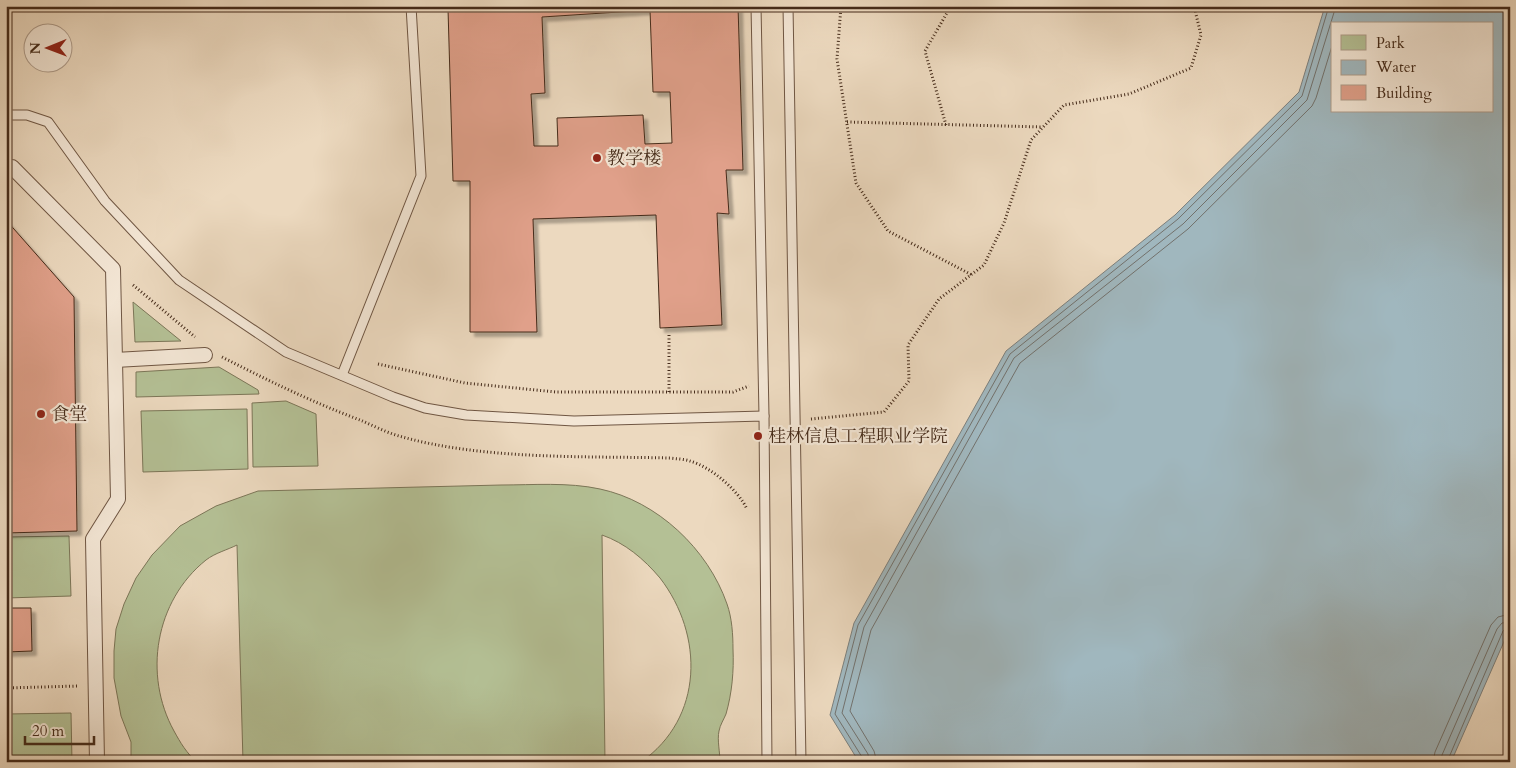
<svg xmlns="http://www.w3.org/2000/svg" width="1516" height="768" viewBox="0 0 1516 768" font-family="Cardo,'Noto Serif SC',serif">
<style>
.green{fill:#b4c095;stroke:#7c7658}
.water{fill:#a0b7be;stroke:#7c7f7c;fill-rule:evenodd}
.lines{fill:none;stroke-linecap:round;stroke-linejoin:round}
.shore{stroke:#72716c;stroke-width:1}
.building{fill:#e0a08a;stroke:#452b1a;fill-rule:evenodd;filter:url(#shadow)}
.service-casing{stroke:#6f5643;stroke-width:11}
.pedestrian-casing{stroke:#6f5643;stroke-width:16}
.path{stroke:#452b1a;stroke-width:3;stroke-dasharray:1 2.5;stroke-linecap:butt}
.service{stroke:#f3e6d5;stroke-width:9}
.pedestrian{stroke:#f3e6d5;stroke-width:14}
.poi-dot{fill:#8f2418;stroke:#f3e6d5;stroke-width:2}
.labels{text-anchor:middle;stroke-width:4.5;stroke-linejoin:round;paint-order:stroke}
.poi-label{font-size:18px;fill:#452b1a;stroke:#f3e6d5;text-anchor:start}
</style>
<defs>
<filter id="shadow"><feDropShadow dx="4.5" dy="4.5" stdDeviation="1" flood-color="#0004"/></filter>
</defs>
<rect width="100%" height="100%" fill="#ecd9bf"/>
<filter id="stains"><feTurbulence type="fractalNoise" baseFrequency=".004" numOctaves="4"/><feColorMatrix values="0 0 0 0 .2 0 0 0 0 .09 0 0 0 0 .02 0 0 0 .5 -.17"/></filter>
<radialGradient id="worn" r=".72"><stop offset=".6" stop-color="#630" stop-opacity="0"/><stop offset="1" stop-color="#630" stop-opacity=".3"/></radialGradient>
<g class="green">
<polygon points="133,302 181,341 135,342"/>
<polygon points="219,367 258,390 259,394 136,397 136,372"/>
<polygon points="286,401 316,414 318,466 253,467 252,403"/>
<polygon points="247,409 248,469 143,472 141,411"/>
<path d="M501,485C533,485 568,482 600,489C657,501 708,549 727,604C732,618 733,635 733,649C734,671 732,693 726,714C724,719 720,725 719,731C717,740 720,752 720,762H641C704,718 704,635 660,578C644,559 625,543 602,535L605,762H243L237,545C227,550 215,553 206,560C155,601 143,675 174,731C180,742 187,754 197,762H131V742L121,716L114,678V651L116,629L124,604L136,578L152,555L180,526L216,506L258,491Z"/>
<polygon points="69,536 71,596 6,598 6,537"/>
<polygon points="71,713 72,762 6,762 6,714"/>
</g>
<path class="water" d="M1325,6H1510V628L1451,762H859L830,715L854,623L1006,351L1175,215L1299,92ZM1332,24H1492V111H1332Z"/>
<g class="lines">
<g class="shore">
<polyline points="863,762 862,757 835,714 858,625 1010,354 1178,219 1302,96 1329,6"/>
<polyline points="869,762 868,754 842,713 864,627 1014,358 1183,224 1307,100 1336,6"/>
<polyline points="877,762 874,751 850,711 871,630 1020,363 1188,229 1312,106 1316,98 1332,46"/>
<polyline points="1433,762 1435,752 1491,625 1498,617 1510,614"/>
<polyline points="1441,762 1442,755 1497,629 1502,623 1510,622"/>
<polyline points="1447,762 1503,631 1506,628 1510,628"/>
</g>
</g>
<g class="building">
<path d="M469,6H738L743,170H726L729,214L717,213L722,325L660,328L656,215L533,219L537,332H470V181H453L448,9H469ZM650,10L653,92H670L672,143L645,144L643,115L557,118L558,146H534L531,94L545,93L542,17Z"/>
<polygon points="6,220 74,297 77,531 6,533"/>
<polygon points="6,608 31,608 32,651 6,652"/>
</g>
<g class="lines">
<g class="service-casing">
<g id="service">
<polyline points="756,6 764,416"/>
<polyline points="788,6 801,762"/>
<polyline points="6,115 27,115 48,122 105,201 179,280 286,352 393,397 425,408 466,415 574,421 764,416 767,762"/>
<polyline points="342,375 421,176 411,6"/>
</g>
</g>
<g class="pedestrian-casing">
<g id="pedestrian">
<polyline points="6,167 12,167 113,269 118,499 93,539 97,762"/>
<polyline points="115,360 205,355"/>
</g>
</g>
<g class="path">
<polyline points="841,6 837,59 856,183 888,231 972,275"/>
<polyline points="847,122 1043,127"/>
<polyline points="946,125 925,51 951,6"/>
<polyline points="133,285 195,337"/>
<path d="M222,357C267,380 312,402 360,420C372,425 385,432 399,436C482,460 583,456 670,458C677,459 684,459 690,461C711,467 738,490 747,509"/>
<polyline points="378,364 465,383 556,392 733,392 749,386"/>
<polyline points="669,392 669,333"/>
<polyline points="811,419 884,412 909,381 908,345 939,299 984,265 1004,223 1031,140 1064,105 1129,94 1191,68 1201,35 1194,6"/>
<polyline points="6,688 78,686"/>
</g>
<use href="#service" class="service"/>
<use href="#pedestrian" class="pedestrian"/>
</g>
<g class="poi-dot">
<circle cx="597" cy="158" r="5"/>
<circle cx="41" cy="414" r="5"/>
<circle cx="758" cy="436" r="5"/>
</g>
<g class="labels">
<g class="poi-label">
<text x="607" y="164">教学楼</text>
<text x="51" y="420">食堂</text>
<text x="768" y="442">桂林信息工程职业学院</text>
</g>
</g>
<rect width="1516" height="768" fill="none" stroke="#ecd9bf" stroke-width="25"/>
<rect x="8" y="8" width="1501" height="753" fill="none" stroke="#452b1a" stroke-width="2.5"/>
<rect x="12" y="12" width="1491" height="743" fill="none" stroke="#452b1a"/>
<rect x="1331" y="22" width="162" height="90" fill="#f3e6d5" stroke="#ad9b8a"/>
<rect x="1341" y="35" width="25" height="15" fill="#b4c095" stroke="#ad9b8a"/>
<text x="1376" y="48" font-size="15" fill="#452b1a">Park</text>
<rect x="1341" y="60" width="25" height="15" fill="#a0b7be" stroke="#ad9b8a"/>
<text x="1376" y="72" font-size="15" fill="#452b1a">Water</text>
<rect x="1341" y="85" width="25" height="15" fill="#e0a08a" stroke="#ad9b8a"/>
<text x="1376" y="98" font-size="15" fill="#452b1a">Building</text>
<g transform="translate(48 48) rotate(269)"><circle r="24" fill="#f3e6d5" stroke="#ad9b8a"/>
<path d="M0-4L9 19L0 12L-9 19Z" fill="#8f2418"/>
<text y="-8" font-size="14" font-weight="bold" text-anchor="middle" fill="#452b1a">N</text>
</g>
<path d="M25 736v8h69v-8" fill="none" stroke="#452b1a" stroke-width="2.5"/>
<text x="32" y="736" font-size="15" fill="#452b1a" stroke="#f3e6d5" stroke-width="4" paint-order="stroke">20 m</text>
<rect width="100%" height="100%" filter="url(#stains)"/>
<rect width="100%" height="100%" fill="url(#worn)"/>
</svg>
